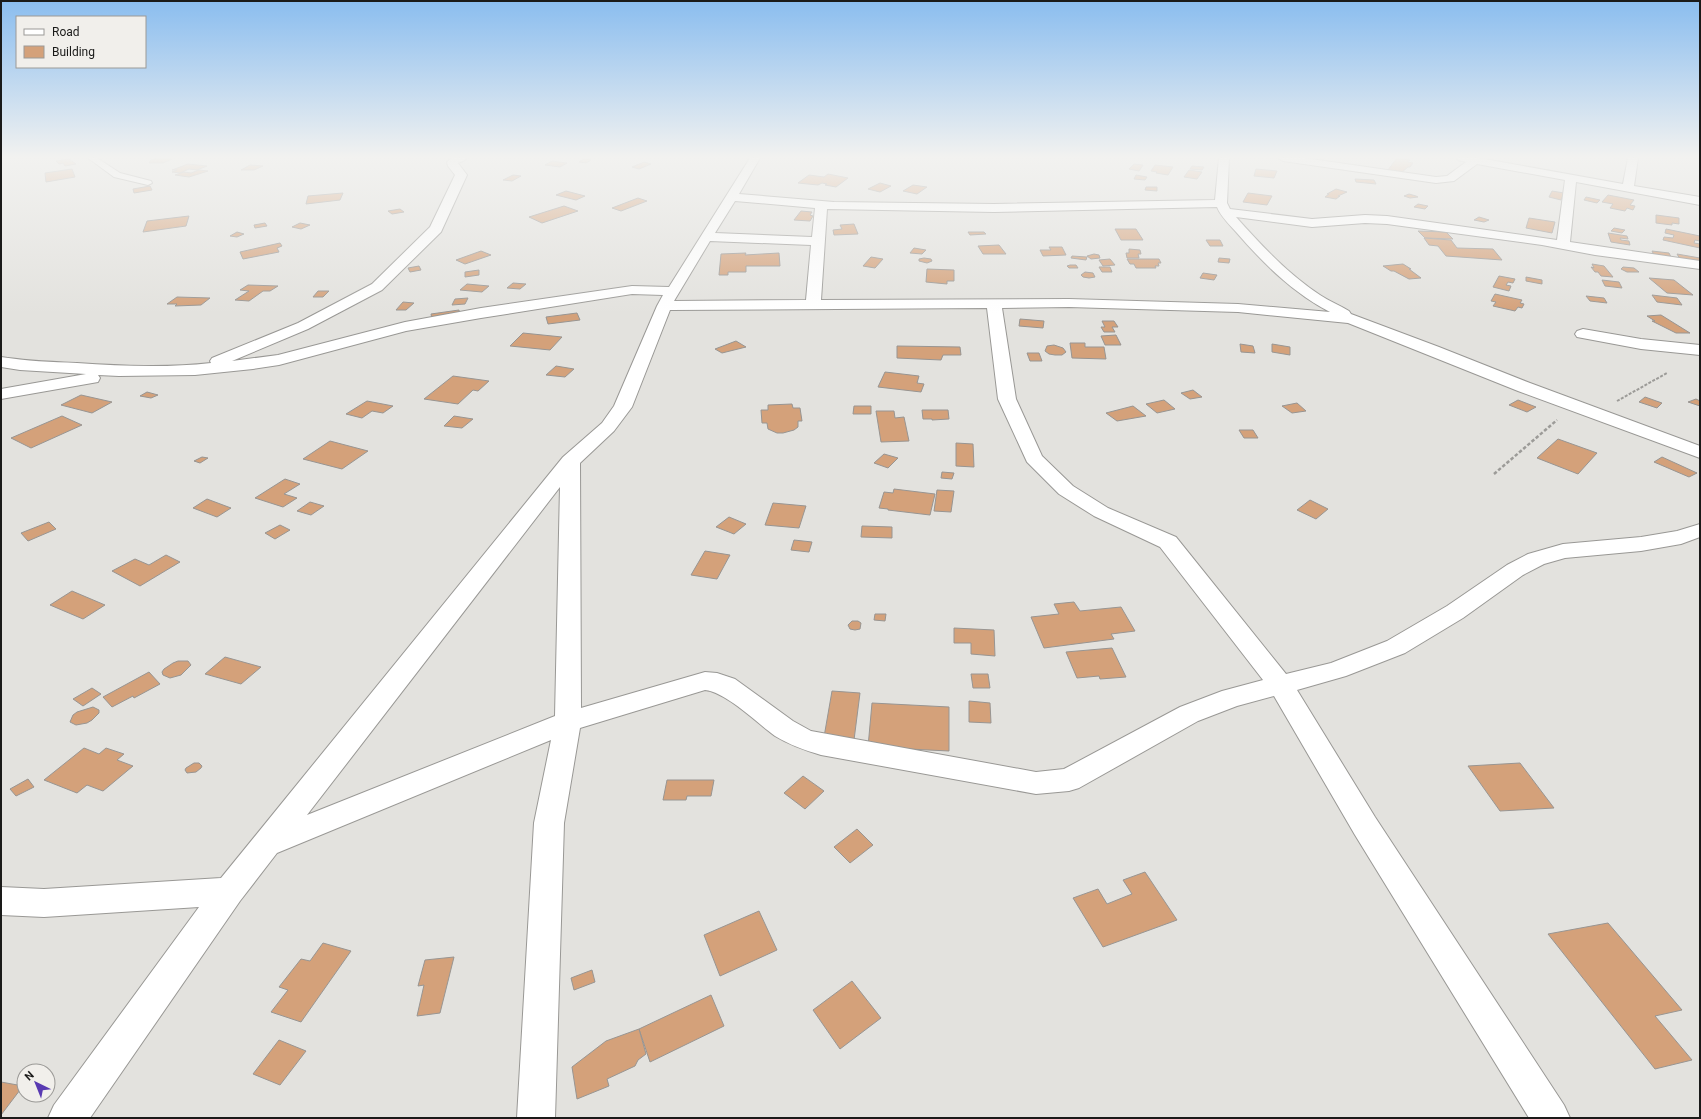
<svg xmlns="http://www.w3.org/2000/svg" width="1701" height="1119" viewBox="0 0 1701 1119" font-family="Roboto,sans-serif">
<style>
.building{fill:#d4a17a;stroke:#989592}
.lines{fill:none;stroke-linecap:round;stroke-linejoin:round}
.service-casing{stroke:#999895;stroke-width:2}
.minor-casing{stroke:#999895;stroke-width:2}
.path-far1{stroke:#9c9b98;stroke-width:2;stroke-dasharray:3 1.5;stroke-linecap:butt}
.path{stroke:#9c9b98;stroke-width:2.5;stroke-dasharray:3.5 2;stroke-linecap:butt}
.service{fill:#fff;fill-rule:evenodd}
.minor{fill:#fff;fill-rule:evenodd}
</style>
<rect width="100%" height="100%" fill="#e3e2de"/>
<g class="building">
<polygon points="157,158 170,158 172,159 163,163 149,163 151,160"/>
<polygon points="1397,158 1410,160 1408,162 1413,163 1410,167 1408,167 1402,172 1388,170"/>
<polygon points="69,159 76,164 65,166 63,163 59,164 56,161"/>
<polygon points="584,159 589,159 591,160 586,163 579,162"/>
<polygon points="552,161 559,162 567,163 560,167 545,165"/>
<polygon points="644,162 651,164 639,169 632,167"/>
<polygon points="188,164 207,166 197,170 189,169 180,173 172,172 177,170 172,170"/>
<polygon points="1134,164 1143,165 1139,171 1129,169"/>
<polygon points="250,165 263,166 254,170 241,170"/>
<polygon points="1155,165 1173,167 1168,175 1156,173 1157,172 1151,171"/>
<polygon points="1192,166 1204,167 1202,170 1190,169"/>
<polygon points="72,169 75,177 46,182 45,173"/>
<polygon points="1256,169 1277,171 1274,178 1254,176"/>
<polygon points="199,170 208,171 189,177 175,175 184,172 191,173"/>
<polygon points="1189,170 1202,172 1197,179 1184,177"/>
<polygon points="828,174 848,178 836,187 825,185 827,184 822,183 818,185 798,183 809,175 824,177"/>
<polygon points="513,175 521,176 512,181 503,180"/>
<polygon points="1136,175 1147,177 1145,180 1134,179"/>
<polygon points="1355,179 1374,180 1376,184 1356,182"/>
<polygon points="880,183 891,186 880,192 868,189"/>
<polygon points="913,185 927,187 917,194 903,191"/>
<polygon points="150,186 152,190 134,193 133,189"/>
<polygon points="1146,187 1157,187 1157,191 1145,190"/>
<polygon points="1336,189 1347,192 1338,196 1340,196 1336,199 1325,197 1329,194 1327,194"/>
<polygon points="566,191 585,196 576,200 556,195"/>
<polygon points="1552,191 1564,193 1561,200 1549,197"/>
<polygon points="343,193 340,200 306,204 308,196"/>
<polygon points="1248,193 1272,196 1267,205 1243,202"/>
<polygon points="1409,194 1416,196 1418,197 1410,198 1404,196"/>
<polygon points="1608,195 1634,200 1630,205 1635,206 1633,210 1627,208 1625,211 1610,208 1613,204 1602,202"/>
<polygon points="1586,197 1600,200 1597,203 1584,200"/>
<polygon points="638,198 647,201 621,211 612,208"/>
<polygon points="1418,204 1428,206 1425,209 1414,207"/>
<polygon points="564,206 578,211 542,223 529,217"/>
<polygon points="400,209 404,212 392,214 388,211"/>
<polygon points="801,211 812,212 810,215 813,216 810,221 794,220"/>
<polygon points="1656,215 1679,218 1679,224 1672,223 1672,225 1656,223"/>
<polygon points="189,216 186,226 143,232 147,221"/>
<polygon points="1479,217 1489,220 1484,222 1474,220"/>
<polygon points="1529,218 1555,222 1552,233 1526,228"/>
<polygon points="265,223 267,226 255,228 254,225"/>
<polygon points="300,223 310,225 301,229 292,227"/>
<polygon points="854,224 858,234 834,235 833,230 842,229 840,225"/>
<polygon points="1614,228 1625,230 1622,233 1611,231"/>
<polygon points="1115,229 1136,229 1143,240 1121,240"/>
<polygon points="1666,229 1700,236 1700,241 1695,240 1694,243 1700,244 1700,248 1663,240 1664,237 1673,238 1674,235 1665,233"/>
<polygon points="1418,231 1446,232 1453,239 1425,238"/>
<polygon points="237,232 244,234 237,237 230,236"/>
<polygon points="968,232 984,232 986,234 970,235"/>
<polygon points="1608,233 1627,236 1628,239 1620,238 1621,240 1629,241 1630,245 1611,242"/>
<polygon points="1424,238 1451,240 1457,248 1493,249 1502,260 1446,256 1438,246 1429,245"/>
<polygon points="1206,240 1220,240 1223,246 1210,246"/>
<polygon points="280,243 282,246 277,248 279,252 243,259 240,252"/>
<polygon points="999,245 1006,254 983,254 978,246"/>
<polygon points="1049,247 1062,247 1066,255 1043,256 1040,250 1051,250"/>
<polygon points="914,248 926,250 922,254 910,253"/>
<polygon points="1129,249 1140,250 1141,254 1138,254 1139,258 1127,258 1126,253 1129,253"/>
<polygon points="481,251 491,255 465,264 456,260"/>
<polygon points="1652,251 1669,253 1671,257 1654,255"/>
<polygon points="746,253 745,255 779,253 780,266 746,266 746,272 728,272 728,275 719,275 721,254"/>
<polygon points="1094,254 1099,255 1100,258 1091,259 1087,256"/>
<polygon points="1677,254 1700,258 1700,262 1680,259"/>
<polygon points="1072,256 1087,257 1086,260 1071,258"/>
<polygon points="871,257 883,259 875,268 863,266"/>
<polygon points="924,258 931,259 932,261 927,263 919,261 919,259"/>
<polygon points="1219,258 1230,259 1229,263 1218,262"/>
<polygon points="1110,259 1115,265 1103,266 1099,260"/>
<polygon points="1127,259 1159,259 1161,263 1158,263 1159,266 1155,266 1156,268 1136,268 1134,264 1130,264"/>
<polygon points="1403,264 1411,269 1409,269 1421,278 1409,279 1394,271 1391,271 1383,266"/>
<polygon points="1592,264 1604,266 1613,277 1601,276 1598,272 1595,272 1591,267 1594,268"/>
<polygon points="1070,265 1076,265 1078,268 1069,268 1067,266"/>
<polygon points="419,266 421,270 410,272 408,268"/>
<polygon points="1099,267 1110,267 1112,272 1102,272"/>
<polygon points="1623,267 1634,268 1639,272 1627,272 1621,269"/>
<polygon points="927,269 954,270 954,281 947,281 947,284 926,282"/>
<polygon points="479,270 479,275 465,277 465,272"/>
<polygon points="1085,272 1093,273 1095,277 1089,278 1083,277 1081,275"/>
<polygon points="1203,273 1217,275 1214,280 1200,278"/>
<polygon points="1499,276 1515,279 1513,283 1508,282 1506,285 1511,286 1509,291 1493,287"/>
<polygon points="1526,277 1542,280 1542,284 1526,281"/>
<polygon points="1649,278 1674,280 1693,295 1667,293"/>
<polygon points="1602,280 1619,282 1622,288 1605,286"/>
<polygon points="513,283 526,284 520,289 507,288"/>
<polygon points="467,284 489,286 482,292 460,290"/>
<polygon points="248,285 278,286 270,291 263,291 249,301 235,300 249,291 240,290"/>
<polygon points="318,291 329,291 323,297 313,297"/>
<polygon points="1495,294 1522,300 1520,303 1524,304 1522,308 1518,307 1515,311 1493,306 1496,302 1491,301"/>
<polygon points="1652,295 1677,298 1682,305 1657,302"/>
<polygon points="1586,296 1604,298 1607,303 1590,301"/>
<polygon points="177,297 210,298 201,305 175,306 177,304 167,304"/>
<polygon points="468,298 465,304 452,305 455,299"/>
<polygon points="403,302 414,303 406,310 396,310"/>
<polygon points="459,310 460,315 432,319 431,314"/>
<polygon points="577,313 580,320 548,324 546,317"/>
<polygon points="1661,315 1690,333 1676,333 1652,321 1655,321 1647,316"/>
<polygon points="1020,319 1044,321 1043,328 1019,326"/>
<polygon points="1102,321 1114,321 1118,327 1112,327 1115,332 1104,332 1101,327 1105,327"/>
<polygon points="523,333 562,337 550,350 510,346"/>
<polygon points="1116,335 1121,345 1105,345 1101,336"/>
<polygon points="736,341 746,347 722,353 715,349"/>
<polygon points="1070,343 1085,343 1085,347 1104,347 1106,359 1072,358"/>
<polygon points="1240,344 1253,346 1255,353 1241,352"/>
<polygon points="1272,344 1290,347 1290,355 1272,352"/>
<polygon points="1054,345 1063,348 1066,352 1062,355 1055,355 1049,354 1045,351 1047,346"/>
<polygon points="897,346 960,347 961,355 943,355 941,360 897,358"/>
<polygon points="1027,353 1039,353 1042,361 1030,361"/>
<polygon points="556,366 574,369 565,377 546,375"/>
<polygon points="885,372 919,376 917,383 924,384 921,392 878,387"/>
<polygon points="453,376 489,381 478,391 473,390 458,404 424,399"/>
<polygon points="1193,390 1202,397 1190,399 1181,393"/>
<polygon points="147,392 158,395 151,398 140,396"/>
<polygon points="81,395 112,402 92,413 61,405"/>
<polygon points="1645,397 1662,403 1657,408 1639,402"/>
<polygon points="1696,399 1700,401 1700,406 1688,402"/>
<polygon points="1164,400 1175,409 1157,413 1146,404"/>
<polygon points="1518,400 1536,407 1527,412 1509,405"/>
<polygon points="367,401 393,406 383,413 372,411 362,418 346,414"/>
<polygon points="1297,403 1306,411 1292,413 1282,406"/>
<polygon points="792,404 793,408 800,408 802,421 798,421 798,427 794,430 783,433 777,433 768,429 767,423 762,423 761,410 768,410 768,405"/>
<polygon points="854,406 871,406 871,414 853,414"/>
<polygon points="1133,406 1146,416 1117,421 1106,413"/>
<polygon points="922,410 948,410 949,419 932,420 932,419 923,419"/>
<polygon points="876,411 894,411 895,418 904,417 909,441 881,442"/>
<polygon points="62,416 82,425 31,448 11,438"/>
<polygon points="454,416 473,419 462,428 444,426"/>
<polygon points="1239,430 1253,430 1258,438 1244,438"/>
<polygon points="1558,439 1597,453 1578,474 1537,458"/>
<polygon points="330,441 368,451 342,469 303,459"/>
<polygon points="956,443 973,444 974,467 956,466"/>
<polygon points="884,454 898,458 888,468 874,463"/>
<polygon points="202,457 208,458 200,463 194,461"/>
<polygon points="1662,457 1697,473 1689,477 1654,462"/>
<polygon points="942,472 954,473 952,479 941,478"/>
<polygon points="285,479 300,484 284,494 297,498 283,507 255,498"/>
<polygon points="894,489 935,494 930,515 888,510 888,509 879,508 884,492 893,493"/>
<polygon points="937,490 954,491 951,512 934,511"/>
<polygon points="207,499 231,508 217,517 193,508"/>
<polygon points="1310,500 1328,509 1316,519 1297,510"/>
<polygon points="310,502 324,506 311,515 297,511"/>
<polygon points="773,503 806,506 799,528 765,525"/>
<polygon points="729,517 746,524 734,534 716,527"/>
<polygon points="49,522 56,529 28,541 21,533"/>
<polygon points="280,525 290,530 275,539 265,533"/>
<polygon points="862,526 892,527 892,538 861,537"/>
<polygon points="794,540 812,542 809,552 791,550"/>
<polygon points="705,551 730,555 717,579 691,575"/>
<polygon points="166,555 180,562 140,586 112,571 135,559 149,565"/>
<polygon points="72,591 105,605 83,619 50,605"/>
<polygon points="1074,602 1080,611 1121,607 1135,631 1111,634 1114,639 1044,648 1031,617 1059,614 1054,604"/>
<polygon points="875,614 886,614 885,621 874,620"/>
<polygon points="852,621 858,621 861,623 860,629 855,630 850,629 848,625"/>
<polygon points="954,628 994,630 995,656 971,654 971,643 954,643"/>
<polygon points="1112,648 1126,677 1100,679 1099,676 1077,678 1066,652"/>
<polygon points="225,657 261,667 241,684 205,674"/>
<polygon points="178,661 188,661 191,665 181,675 170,678 163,675 162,672 164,669 173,663"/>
<polygon points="149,672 160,684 134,698 133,696 112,707 103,697"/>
<polygon points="971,674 988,674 990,688 973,688"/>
<polygon points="92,688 101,694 83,706 73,699"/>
<polygon points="832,691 860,693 854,740 824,737"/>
<polygon points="969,701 990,703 991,723 969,722"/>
<polygon points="872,703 949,707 949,751 868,747"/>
<polygon points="93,707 99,710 99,713 92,720 87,723 76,725 70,722 73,715 77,712"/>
<polygon points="84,748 99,754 106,748 124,754 117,760 133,766 103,791 87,785 77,793 44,780"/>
<polygon points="194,763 199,763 202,766 201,768 196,772 187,773 185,770 186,768"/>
<polygon points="1520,763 1554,808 1500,811 1468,766"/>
<polygon points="803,776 824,791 805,809 784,793"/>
<polygon points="28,779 34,787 16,796 10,789"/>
<polygon points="667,780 714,780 711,796 687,796 686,800 663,800"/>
<polygon points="857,829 873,845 850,863 834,847"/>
<polygon points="1145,872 1177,920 1103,947 1073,898 1098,889 1107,904 1132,894 1123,880"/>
<polygon points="759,911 777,950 720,976 704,935"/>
<polygon points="1608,923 1682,1010 1655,1016 1692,1060 1655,1069 1548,934"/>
<polygon points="323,943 351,951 301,1022 271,1012 288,990 279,987 301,959 310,961"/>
<polygon points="454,957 440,1013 417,1016 424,985 418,986 425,960"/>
<polygon points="592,970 595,982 574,990 571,978"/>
<polygon points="852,981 881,1018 840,1049 813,1010"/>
<polygon points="711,995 724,1026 650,1062 639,1029"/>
<polygon points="639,1029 646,1054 638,1060 635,1066 607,1079 609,1086 577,1099 572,1067 606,1041"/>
<polygon points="279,1040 306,1051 280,1085 253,1074"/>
<polygon points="1,1082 23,1086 1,1115"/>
</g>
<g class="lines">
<g class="service-casing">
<polygon id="service" points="88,158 97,158 120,173 151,181 152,183 148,185 114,177"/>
</g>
<g class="minor-casing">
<g id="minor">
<path d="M452,158H466L465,160L458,163L467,175L441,232L382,290L308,329L232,361L278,355L405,322L481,308L632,286L669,287L750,158H760L739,194L834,202L994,204L1215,200L1219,158H1229L1227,203L1230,209L1312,219L1365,215L1387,216L1557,240L1565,180L1477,164L1454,181L1436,183L1283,161L1278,158H1304L1436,177L1447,176L1466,162L1458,160L1457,158H1479L1623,184L1628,158H1638L1634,186L1700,197V205L1576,182L1570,242L1700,261V269L1595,255L1542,245L1387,224L1365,223L1312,227L1236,217C1261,245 1288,274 1320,295C1329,301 1339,305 1349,311L1351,314L1439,347L1530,383L1700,446V458L1518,391L1348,323L1238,312L1069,307L1002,308L1016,399L1042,456L1073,486L1108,508L1176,537L1286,674L1331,663L1387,641L1447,606L1507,565L1528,554L1563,544L1641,537L1677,531L1700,524V537L1681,544L1641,551L1565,558L1544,564L1523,575L1463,618L1405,653L1346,676L1297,690L1375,817L1564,1105L1570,1118H1529L1355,835L1274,696L1237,706L1198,721L1079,788L1069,791L1036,794L821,755C804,750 790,745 775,736C757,723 726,692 705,690L580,728L564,823L555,1118H517L534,823L551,740L277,853L240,901L90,1118H48L54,1105L199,907L44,917L1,915V887L44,889L221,878L563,457L602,423L614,406L657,306L663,295L632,294L481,318L406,331L279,365L253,369L195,375L119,376L98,375L100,378L98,382L1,399V389L86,374L20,370L1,367V357C26,361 52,362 77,363C122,366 167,368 211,363L210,361L212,358L298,323L372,284L430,227L455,175L448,166L447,162ZM735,201L815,208L812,237L715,233ZM1217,207C1221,217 1230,225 1237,233C1264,264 1293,293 1330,312L1238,304L1069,299L821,300L827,209L994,212ZM710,241L811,245L806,300L674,301ZM987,308L998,399L1027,462L1059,494L1094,516L1160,547L1263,680L1222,691L1180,707L1064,769L1036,772L811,731L793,721L735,679L717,673L705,672L581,708L580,463L614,431L632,407L670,310ZM560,487L555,716L307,815Z"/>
<polygon points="1583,329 1641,339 1700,345 1700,355 1641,349 1577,337 1575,334 1577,331"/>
</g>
</g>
<polyline class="path-far1" points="1617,401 1667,373"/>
<polyline class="path" points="1494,474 1557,420"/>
<use href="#service" class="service"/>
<use href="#minor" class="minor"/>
</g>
<linearGradient id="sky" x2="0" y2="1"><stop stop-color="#8abdef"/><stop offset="0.5" stop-color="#f2f2f0"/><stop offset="1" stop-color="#f2f2f0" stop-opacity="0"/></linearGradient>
<rect width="1701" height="314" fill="url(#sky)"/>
<rect width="1701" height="1119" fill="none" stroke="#1a1a19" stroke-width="4"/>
<rect x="16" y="16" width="130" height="52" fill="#f1efeb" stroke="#9b9a97"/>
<rect x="24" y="29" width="20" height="6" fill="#ffffff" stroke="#9b9a97"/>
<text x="52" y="36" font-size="12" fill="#1a1a19">Road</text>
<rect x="24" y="46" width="20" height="12" fill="#d4a17a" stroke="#9b9a97"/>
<text x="52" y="56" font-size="12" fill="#1a1a19">Building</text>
<g transform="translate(36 1083) rotate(317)"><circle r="19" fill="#f1efeb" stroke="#9b9a97"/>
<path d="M0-3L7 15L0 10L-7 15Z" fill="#593ab2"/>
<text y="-6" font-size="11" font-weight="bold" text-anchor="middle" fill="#1a1a19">N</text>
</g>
</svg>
